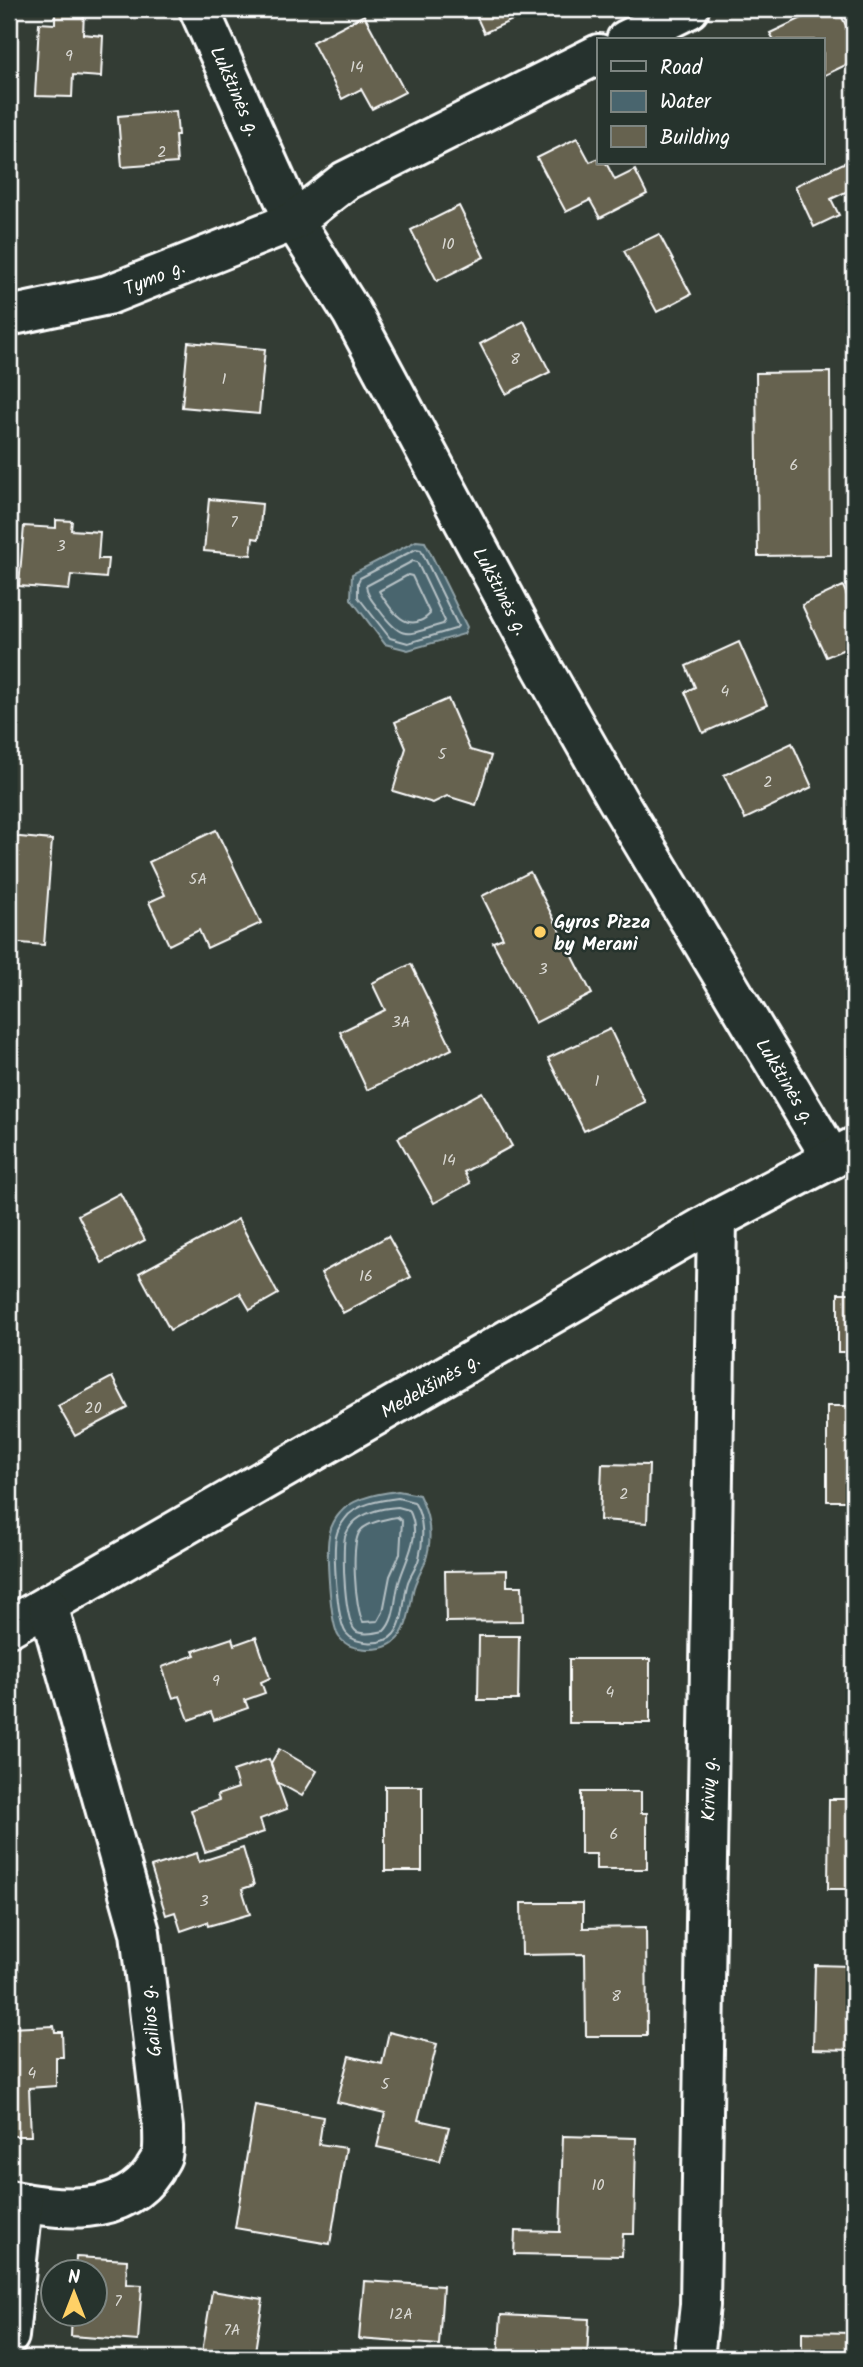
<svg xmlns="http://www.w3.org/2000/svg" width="863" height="2367" viewBox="0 0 863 2367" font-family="Kalam,sans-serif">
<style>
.water{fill:#49656e;stroke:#92a3a8;stroke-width:2}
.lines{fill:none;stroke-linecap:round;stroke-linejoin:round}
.shore{stroke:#b6c1c5;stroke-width:2}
.building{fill:#66624f;stroke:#fff;stroke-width:2}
.minor-casing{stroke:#fff;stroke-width:44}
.minor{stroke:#26332d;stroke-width:38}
.poi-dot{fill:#ffd166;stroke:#26332d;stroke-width:2.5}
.labels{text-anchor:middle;stroke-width:5;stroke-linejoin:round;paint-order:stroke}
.number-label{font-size:16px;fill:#d9d8d3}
.street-label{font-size:19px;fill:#fff;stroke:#26332d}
.poi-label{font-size:19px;font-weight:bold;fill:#fff;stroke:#26332d;text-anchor:start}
</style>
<rect width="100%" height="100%" fill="#333c34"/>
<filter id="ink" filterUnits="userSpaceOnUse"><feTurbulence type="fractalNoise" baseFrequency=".0143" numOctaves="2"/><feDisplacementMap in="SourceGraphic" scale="14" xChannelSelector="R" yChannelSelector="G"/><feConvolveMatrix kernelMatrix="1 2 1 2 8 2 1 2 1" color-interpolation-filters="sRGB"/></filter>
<g filter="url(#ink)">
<g class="water">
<polygon points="416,541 425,542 467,627 464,634 408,650 385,644 351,599 352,574"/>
<path d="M398,1491L419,1495C430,1516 433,1539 425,1562C422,1572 415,1580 413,1591C408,1621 405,1651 367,1649C355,1648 347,1647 339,1637C330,1624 325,1546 330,1532C331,1526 336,1517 340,1513C352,1498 380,1493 398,1491Z"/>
</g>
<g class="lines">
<g class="shore">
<polygon points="416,549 421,550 458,626 455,629 408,643 390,638 358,597 358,582 360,578"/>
<path d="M413,561L417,562L445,621L443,624C407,634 404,643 380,611C374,603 367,596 366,586Z"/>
<path d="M408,575L412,576L430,614C408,636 391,611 379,591Z"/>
<path d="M398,1498L414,1502C424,1518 424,1540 419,1558C417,1567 411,1574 408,1582C403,1598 405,1620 394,1634C384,1646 355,1645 346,1633C337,1621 332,1548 337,1533C338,1529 342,1523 345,1519C355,1504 381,1500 398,1498Z"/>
<path d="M398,1507L409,1510C422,1534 407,1557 400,1579C394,1595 397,1618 384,1631C376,1633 365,1635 357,1632C344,1625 342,1551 345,1537C346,1533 350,1526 353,1523C364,1512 384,1508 398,1507Z"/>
<path d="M397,1517L402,1521L400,1554L390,1576L383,1612L378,1621L363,1622C355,1609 350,1541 361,1530C369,1522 386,1519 397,1517Z"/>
</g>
</g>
<g class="building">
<polygon points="473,9 515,9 519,17 484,33"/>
<polygon points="821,9 838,9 854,42 854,61 823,76 823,40 774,40 770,33"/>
<polygon points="55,11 84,13 83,34 103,36 101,77 73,75 72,97 35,96 39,23 55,24"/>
<polygon points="364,15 405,92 372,109 361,89 342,99 312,42"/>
<polygon points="176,111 178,135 175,135 177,163 122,167 118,116"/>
<polygon points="577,138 590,162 599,158 599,163 606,163 615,180 635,170 647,194 600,218 590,200 566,212 537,158"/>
<polygon points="852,159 854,164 854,188 831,199 839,215 814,227 795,186"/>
<polygon points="459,206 484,257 437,281 411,230"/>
<polygon points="659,234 691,294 657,312 624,251"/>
<polygon points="524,321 550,372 506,394 480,344"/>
<polygon points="188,342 265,349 259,414 182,407"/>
<polygon points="830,372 831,555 758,556 756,373"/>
<polygon points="209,499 262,504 259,539 253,538 251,555 204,551"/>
<polygon points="56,520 72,521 71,530 100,532 98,559 108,559 106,578 71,575 69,590 19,586 24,526 56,528"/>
<polygon points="843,586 850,603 854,601 854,645 826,657 802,605"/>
<polygon points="739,642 767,705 703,733 685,692 695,687 686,666"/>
<polygon points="448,699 470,750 491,756 476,805 447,796 433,803 393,791 406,748 395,722"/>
<polygon points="792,743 812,787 745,819 724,775"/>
<polygon points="216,830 261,923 207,948 199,930 169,945 149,902 165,895 149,862"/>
<polygon points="9,836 52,840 44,945 9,942"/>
<polygon points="530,872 592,994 535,1023 493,942 503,938 482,896"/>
<polygon points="411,964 452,1049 367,1090 340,1032 385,1010 372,983"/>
<polygon points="610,1029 645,1102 584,1131 548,1058"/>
<polygon points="482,1092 512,1146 464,1172 470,1183 434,1203 398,1138"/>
<polygon points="120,1193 145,1240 102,1263 78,1215"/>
<polygon points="238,1219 278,1294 250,1310 240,1293 170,1330 139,1273"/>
<polygon points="388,1236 411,1277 343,1313 321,1273"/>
<rect x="838" y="1293" width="16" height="59"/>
<polygon points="112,1377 128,1408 75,1436 58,1406"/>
<rect x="827" y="1406" width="27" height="95"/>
<polygon points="602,1464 649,1465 647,1523 600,1520"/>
<polygon points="507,1570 507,1586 522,1586 523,1621 446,1622 445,1571"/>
<polygon points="479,1636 519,1636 518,1700 478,1700"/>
<polygon points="256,1637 270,1678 261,1682 265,1693 245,1700 248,1708 214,1720 211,1712 189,1720 180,1696 173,1698 162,1667 195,1655 193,1651 232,1638 234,1645"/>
<rect x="569" y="1659" width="81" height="64"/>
<polygon points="279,1749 317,1771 302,1796 277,1782 271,1763"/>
<polygon points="269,1759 287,1809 260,1819 264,1832 205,1852 191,1810 219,1800 217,1795 238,1788 233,1771"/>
<rect x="385" y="1786" width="37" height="85"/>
<polygon points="581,1792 641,1792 641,1813 647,1813 647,1869 596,1869 596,1854 581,1854"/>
<polygon points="829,1799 854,1799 854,1889 828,1889"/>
<polygon points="9,1829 17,1873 9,1874"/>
<polygon points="243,1848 254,1885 242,1889 250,1914 208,1926 207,1922 181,1931 175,1912 166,1915 151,1867 197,1853 199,1862"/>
<polygon points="521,1903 583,1903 583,1928 646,1927 647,2036 586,2036 585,1954 522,1955"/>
<polygon points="852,1937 854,1937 854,2050 813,2049 815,1965 851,1966"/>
<polygon points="54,2026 55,2032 62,2032 63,2057 56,2057 56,2086 29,2088 31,2136 9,2136 9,2028"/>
<polygon points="389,2032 437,2044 418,2120 449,2127 440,2161 377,2147 385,2113 337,2102 349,2056 382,2064"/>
<polygon points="255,2105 323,2117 319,2144 346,2148 330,2244 235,2228"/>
<polygon points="563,2136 636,2138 634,2234 623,2234 622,2256 514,2254 515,2231 560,2232"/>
<polygon points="76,2257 127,2260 126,2284 142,2285 138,2341 71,2336 72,2314 94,2314 94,2272 75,2272"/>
<polygon points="364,2281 443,2286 439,2345 359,2339"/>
<polygon points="212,2291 263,2299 254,2358 201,2358"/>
<polygon points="501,2315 589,2319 587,2358 498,2358"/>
<polygon points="802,2332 854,2333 854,2358 802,2358"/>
</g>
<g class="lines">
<g class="minor-casing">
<g id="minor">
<polyline points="199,9 294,221 352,313 542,667 617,799 832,1159"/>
<polyline points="626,40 689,9"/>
<polyline points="9,316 108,295 294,221 345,181 599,54"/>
<polyline points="9,1627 717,1219 854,1147"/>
<path d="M9,2200C57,2210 123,2218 154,2170C156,2165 161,2160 162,2156C164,2147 163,2137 163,2128L140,1932L48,1605"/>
<polyline points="9,2336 23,2203"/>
<polyline points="694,2358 700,2305 717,1219"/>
</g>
</g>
<use href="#minor" class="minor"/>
</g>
</g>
<circle class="poi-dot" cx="540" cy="932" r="7"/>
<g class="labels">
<g class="number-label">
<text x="69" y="61">9</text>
<text x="357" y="72">14</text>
<text x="162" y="157">2</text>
<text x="448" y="249">10</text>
<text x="515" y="364">8</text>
<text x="224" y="384">1</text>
<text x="794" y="470">6</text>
<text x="234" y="527">7</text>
<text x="61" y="551">3</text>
<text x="725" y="696">4</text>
<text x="442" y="759">5</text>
<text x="768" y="787">2</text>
<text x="198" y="884">5A</text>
<text x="543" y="974">3</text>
<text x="401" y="1027">3A</text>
<text x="597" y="1086">1</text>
<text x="449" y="1165">14</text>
<text x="366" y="1281">16</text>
<text x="93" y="1413">20</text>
<text x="624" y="1499">2</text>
<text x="216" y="1686">9</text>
<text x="610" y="1697">4</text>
<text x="614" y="1839">6</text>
<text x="204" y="1906">3</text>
<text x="616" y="2001">8</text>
<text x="32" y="2078">4</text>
<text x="385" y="2089">5</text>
<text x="598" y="2190">10</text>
<text x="118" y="2306">7</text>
<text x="401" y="2319">12A</text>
<text x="232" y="2335">7A</text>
</g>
<g class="street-label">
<text transform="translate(236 91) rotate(66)" y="7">Lukštinės g.</text>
<text transform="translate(154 277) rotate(-22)" y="7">Tymo g.</text>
<text transform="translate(501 591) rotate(62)" y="7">Lukštinės g.</text>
<text transform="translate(786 1081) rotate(59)" y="7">Lukštinės g.</text>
<text transform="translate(430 1385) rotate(-30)" y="7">Medekšinės g.</text>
<text transform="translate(708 1789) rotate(-89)" y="7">Krivių g.</text>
<text transform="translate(150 2021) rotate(-97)" y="7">Gailios g.</text>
</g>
<g class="poi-label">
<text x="554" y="928">Gyros Pizza<tspan x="554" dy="22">by Merani</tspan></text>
</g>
</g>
<rect width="863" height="2367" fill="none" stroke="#26332d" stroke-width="35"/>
<rect x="18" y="18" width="828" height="2332" fill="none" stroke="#fff" stroke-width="2.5" filter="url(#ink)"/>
<rect x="597" y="38" width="228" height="126" fill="#26332d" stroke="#7d8581" stroke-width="2"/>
<rect x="611" y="61" width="35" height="10" fill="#26332d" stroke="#7d8581" stroke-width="2"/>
<text x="660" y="74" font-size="21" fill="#ffffff">Road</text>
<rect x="611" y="91" width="35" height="21" fill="#49656e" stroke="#7d8581" stroke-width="2"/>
<text x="660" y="108" font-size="21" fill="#ffffff">Water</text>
<rect x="611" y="126" width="35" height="21" fill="#66624f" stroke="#7d8581" stroke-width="2"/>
<text x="660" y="144" font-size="21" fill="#ffffff">Building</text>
<g transform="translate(74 2293)"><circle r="33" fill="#26332d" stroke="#7d8581" stroke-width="2"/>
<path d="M0-5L12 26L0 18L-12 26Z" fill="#ffd166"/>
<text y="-10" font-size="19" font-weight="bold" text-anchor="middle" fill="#ffffff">N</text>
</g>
</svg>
